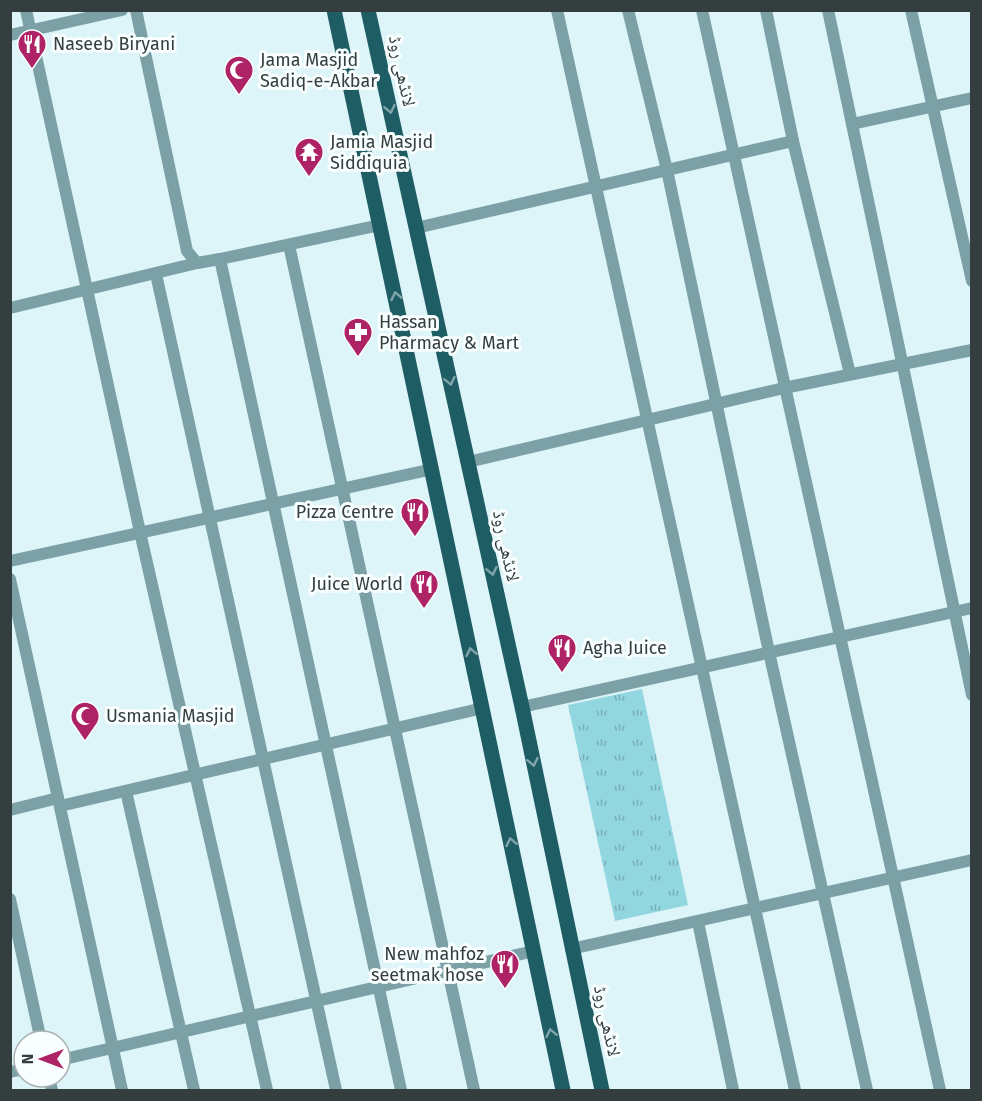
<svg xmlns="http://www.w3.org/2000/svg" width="982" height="1101" viewBox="0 0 982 1101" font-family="'Fira Sans','Noto Naskh Arabic',sans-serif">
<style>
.grass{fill:url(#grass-tufts)}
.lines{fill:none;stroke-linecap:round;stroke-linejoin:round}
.minor{stroke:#7ba1a6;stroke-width:12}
.tertiary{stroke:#7ba1a6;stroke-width:12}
.primary{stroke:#1f5d65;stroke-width:15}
.oneway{stroke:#81a5aa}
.labels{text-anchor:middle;stroke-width:6;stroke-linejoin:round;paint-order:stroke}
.poi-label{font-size:18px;fill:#353e3f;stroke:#f9fefe;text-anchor:start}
.street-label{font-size:18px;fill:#353e3f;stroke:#f9fefe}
</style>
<defs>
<pattern id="grass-tufts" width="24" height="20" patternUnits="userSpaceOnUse" patternTransform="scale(1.5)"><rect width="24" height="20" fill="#92d6e0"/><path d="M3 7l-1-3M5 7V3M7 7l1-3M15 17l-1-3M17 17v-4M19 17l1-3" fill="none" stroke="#78afb7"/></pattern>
</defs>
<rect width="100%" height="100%" fill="#ddf4f8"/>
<polygon class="grass" points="642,689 688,905 615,921 568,705"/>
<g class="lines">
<g class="minor">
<polyline points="26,10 140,532 267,1090"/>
<polyline points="136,10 187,251 197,263 220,259 380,225"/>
<polyline points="557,10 795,1090"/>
<polyline points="628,10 667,170 769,652 867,1090"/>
<polyline points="702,10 940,1090"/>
<polyline points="766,10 793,141 850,374"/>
<polyline points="828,10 972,695"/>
<polyline points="911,10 972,281"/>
<polyline points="852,124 972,98"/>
<polyline points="416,228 793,141"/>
<polyline points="289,245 474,1090"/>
<polyline points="220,259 401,1090"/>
<polyline points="156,274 336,1090"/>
<polyline points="10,308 197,263"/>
<polyline points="468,462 784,388 972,350"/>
<polyline points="10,561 433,469"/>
<polyline points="10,579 122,1090"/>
<polyline points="126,791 194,1090"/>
<polyline points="60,806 483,708"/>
<polyline points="10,810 58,798"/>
<polyline points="10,899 41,1041"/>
<polyline points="698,922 733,1090"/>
<polyline points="571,949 972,860"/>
<polyline points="60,1060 534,951"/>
<polyline points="10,1072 24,1069"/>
<polyline points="49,1077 52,1090"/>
</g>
<g class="tertiary">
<polyline points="10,35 122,10"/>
<polyline points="522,707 972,608"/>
</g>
<g class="primary">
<polyline points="334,10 563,1090"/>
<polyline points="368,10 522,707 602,1090"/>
</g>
</g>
<defs><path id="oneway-chevron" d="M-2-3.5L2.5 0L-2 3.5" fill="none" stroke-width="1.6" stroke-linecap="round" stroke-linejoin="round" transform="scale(1.5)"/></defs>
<g class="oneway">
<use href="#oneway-chevron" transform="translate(390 109) rotate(78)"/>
<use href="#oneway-chevron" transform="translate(396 296) rotate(-102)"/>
<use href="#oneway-chevron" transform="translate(450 381) rotate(78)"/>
<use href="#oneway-chevron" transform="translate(492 571) rotate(78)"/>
<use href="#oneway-chevron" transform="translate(471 652) rotate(-102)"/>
<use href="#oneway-chevron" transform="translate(533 762) rotate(78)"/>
<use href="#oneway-chevron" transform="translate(511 842) rotate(-102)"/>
<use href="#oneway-chevron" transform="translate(551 1033) rotate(-102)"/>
</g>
<defs>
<g id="restaurant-pin" transform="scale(1.5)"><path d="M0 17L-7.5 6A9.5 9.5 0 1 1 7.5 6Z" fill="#ad2366" stroke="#f9fefe"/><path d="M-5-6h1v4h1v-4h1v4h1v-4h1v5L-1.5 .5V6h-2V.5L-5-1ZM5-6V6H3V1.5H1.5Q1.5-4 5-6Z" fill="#fff"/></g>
<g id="mosque-pin" transform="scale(1.5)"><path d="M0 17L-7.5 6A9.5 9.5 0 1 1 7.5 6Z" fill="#ad2366" stroke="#f9fefe"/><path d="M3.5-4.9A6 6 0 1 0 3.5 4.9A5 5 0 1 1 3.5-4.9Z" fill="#fff"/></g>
<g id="temple-pin" transform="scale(1.5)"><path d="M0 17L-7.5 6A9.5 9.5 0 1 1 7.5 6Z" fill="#ad2366" stroke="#f9fefe"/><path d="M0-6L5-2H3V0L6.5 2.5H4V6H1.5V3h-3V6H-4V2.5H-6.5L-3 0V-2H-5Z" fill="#fff"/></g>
<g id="pharmacy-pin" transform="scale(1.5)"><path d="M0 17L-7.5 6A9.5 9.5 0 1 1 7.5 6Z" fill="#ad2366" stroke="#f9fefe"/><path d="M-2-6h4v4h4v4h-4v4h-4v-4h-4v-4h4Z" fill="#fff"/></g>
</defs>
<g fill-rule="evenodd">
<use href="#restaurant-pin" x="32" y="44"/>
<use href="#mosque-pin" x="239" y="70"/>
<use href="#temple-pin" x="309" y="152"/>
<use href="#pharmacy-pin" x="358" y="332"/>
<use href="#restaurant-pin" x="415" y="512"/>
<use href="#restaurant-pin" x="424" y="584"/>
<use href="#restaurant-pin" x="562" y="648"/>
<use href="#mosque-pin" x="85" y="716"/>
<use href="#restaurant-pin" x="505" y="964"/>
</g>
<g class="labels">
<g class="poi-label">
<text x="53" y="50">Naseeb Biryani</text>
<text x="260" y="66">Jama Masjid<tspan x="260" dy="21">Sadiq-e-Akbar</tspan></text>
<text x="330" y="148">Jamia Masjid<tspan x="330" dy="21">Siddiquia</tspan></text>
<text x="379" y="328">Hassan<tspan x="379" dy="21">Pharmacy &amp; Mart</tspan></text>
<text x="394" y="518" text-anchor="end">Pizza Centre</text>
<text x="403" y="590" text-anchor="end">Juice World</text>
<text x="583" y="654">Agha Juice</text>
<text x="106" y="722">Usmania Masjid</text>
<text x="484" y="960" text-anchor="end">New mahfoz<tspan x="484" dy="21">seetmak hose</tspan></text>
</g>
<g class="street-label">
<text transform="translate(402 71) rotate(78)" y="6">لانڈھی روڈ</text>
<text transform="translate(506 546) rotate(78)" y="6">لانڈھی روڈ</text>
<text transform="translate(607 1021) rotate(78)" y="6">لانڈھی روڈ</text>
</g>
</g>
<rect width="982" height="1101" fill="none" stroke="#353e3f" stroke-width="24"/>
<g transform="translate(42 1059) rotate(270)"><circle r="28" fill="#f9fefe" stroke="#abb1b2" stroke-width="1.5"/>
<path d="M0-4.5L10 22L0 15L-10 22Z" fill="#ad2366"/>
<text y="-9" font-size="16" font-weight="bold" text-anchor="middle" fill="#353e3f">N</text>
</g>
</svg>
